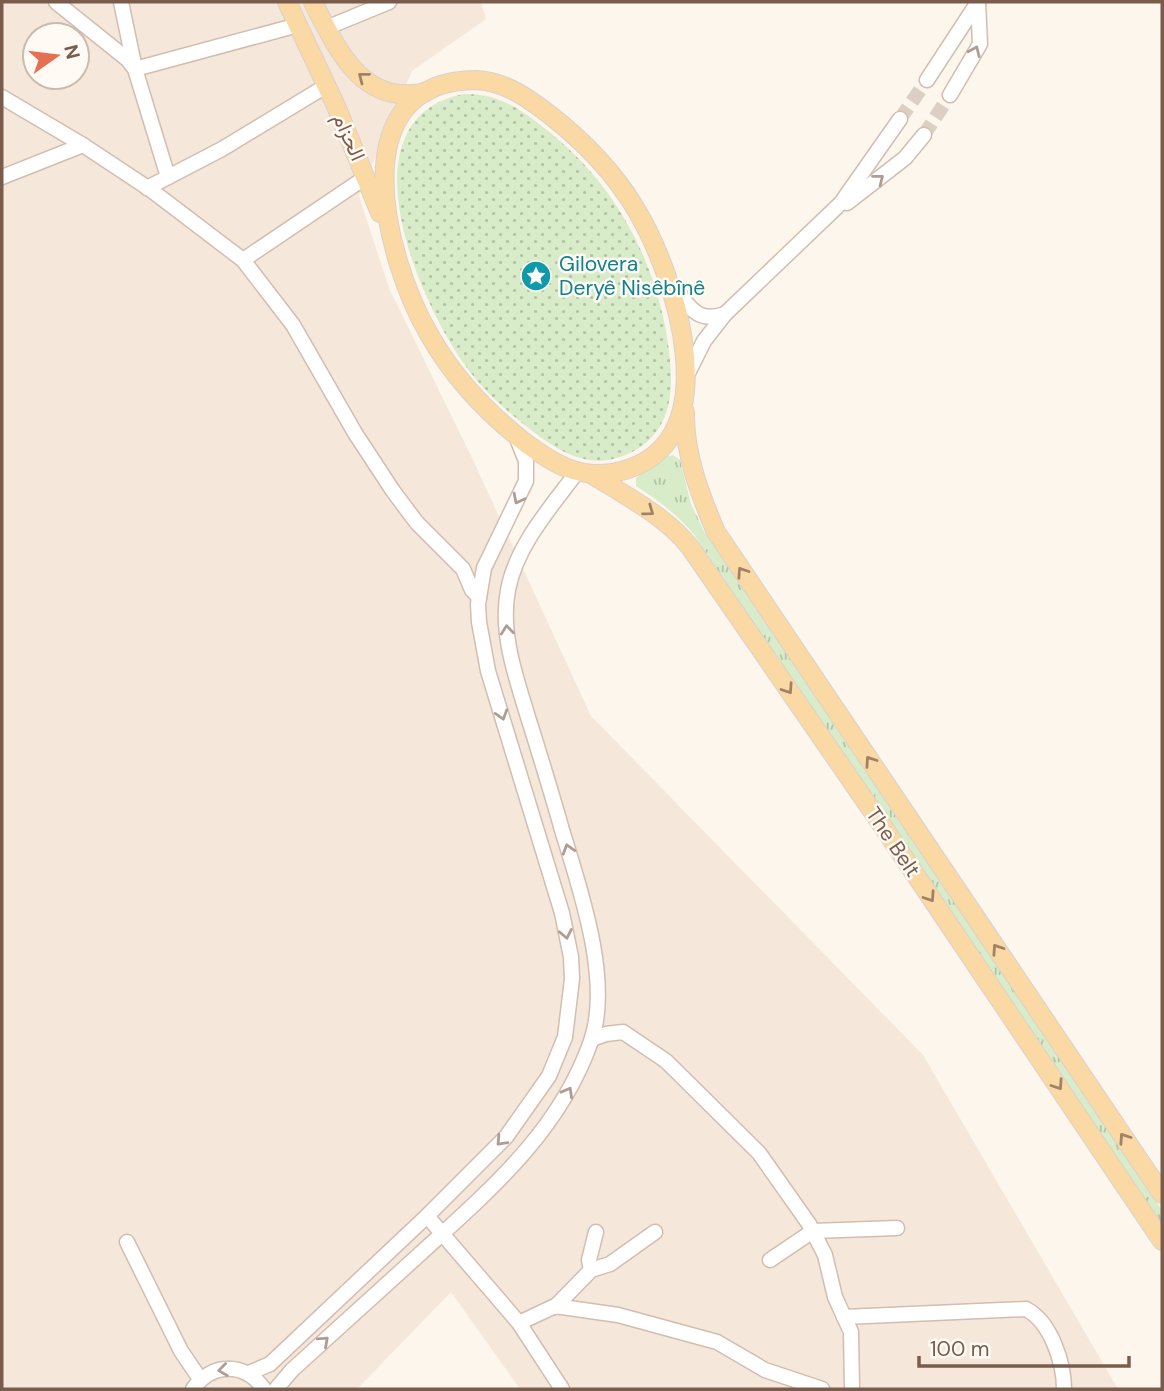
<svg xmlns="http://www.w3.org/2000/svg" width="1164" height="1391" viewBox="0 0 1164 1391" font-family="'DM Sans',Vazirmatn,sans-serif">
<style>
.residential{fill:#f5e8da;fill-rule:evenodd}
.grass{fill:url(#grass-tufts)}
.park{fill:url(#park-dots)}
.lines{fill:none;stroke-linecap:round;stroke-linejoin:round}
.minor-tunnel{stroke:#dcd0c4;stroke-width:14;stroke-dasharray:14 7;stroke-linecap:butt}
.minor-casing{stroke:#d1beb0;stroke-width:17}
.major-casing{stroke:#dad1cd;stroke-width:20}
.minor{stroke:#fff;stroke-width:14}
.major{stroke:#fbd9a5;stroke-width:18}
.oneway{stroke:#af9d94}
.oneway2{stroke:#a18267}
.labels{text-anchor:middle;stroke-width:5;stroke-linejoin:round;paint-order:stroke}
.street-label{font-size:21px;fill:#7a5c4d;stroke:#fffaf3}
.culture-label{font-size:21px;fill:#0d838f;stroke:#fffaf3;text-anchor:start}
</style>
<defs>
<pattern id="grass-tufts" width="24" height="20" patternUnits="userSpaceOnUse" patternTransform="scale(1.75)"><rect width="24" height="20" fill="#d8ecc9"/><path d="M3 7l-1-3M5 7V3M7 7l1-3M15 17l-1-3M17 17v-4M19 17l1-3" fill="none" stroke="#b4c2a5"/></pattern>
<pattern id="park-dots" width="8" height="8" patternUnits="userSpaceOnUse" patternTransform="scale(1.75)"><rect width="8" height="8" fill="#d8ecc9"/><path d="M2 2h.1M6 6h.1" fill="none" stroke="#b4c2a5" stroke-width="1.8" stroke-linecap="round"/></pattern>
</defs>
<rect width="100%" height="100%" fill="#fdf6ec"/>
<path class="residential" d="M2,2H481L486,19L412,71L359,196L389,288L473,460L591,716L923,1055L1118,1389H520L451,1292L357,1389H2ZM35,35H77V77H35Z"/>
<path class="grass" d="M673,455L680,460L691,504L705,533L1162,1210V1224L695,536C678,515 658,500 636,486V478L665,457Z"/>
<path class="park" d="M463,94C496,93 518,107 543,127C615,182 658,262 669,351C674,391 672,431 632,452C591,473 559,452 527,427C506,410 486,393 470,372C422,310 337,120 463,94Z"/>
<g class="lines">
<g class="minor-tunnel">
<polyline points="900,119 927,80"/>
<polyline points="924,135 950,95"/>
</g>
<g class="minor-casing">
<g id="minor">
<polyline points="56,2 127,59 135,69 298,25"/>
<polyline points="121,2 135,69 168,177"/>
<polyline points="326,28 389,2"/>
<polyline points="927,80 978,2"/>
<polyline points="950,95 980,44 978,2"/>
<polyline points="2,97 83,145 151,190 243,260 293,325 355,433 393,491 417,523 463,569 472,590 479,597"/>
<polyline points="2,177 83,145"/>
<polyline points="147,188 222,149 326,86"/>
<polyline points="847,203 905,158 924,135"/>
<polyline points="243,260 366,177"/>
<path d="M671,284C689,305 695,324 725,314"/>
<polyline points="686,377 704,341 725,314 841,203 900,119"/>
<polyline points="592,1039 606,1034 623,1032 666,1061 759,1153 809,1224 825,1255 835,1297 851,1332 852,1389"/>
<polyline points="427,1216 519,1323 562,1389"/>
<polyline points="127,1242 181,1351 200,1379"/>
<polyline points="770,1260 813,1231 897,1228"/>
<polyline points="591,1270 589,1260 596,1232"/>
<polyline points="555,1307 591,1270 610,1264 655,1232"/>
<path d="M844,1317L1026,1309C1051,1322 1064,1363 1064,1389"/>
<polyline points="519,1323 555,1306 618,1315 717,1342 765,1370 822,1389"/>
<polyline points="249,1373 270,1364 287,1348 427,1216 506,1137 549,1076 565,1037 572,979 571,957 562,913 488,671 479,622 478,604 484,568 526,481 526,461 516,436"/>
<path d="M193,1389C212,1362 245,1362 264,1389"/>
<path d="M276,1389L292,1370C335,1331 378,1292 421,1253C489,1191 560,1131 591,1041C612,981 580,889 562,830C551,791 539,752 527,714C515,674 500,632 508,590C516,546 551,507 577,472"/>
</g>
</g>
<g class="major-casing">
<g id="major">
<polyline points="287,2 336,106 380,213"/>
<path d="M313,2C337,49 362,107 426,92"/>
<path d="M477,80C506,82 528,98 550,115C582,140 612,170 634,206C675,272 734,447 617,472C579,480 552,463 523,441C485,411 454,378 430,336C386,262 337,80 477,80Z"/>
<path d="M685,412C684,453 700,495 716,532L1162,1194"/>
<path d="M591,474C626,496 664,515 690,547L886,831L1162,1241"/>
</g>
</g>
<use href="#minor" class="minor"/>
<use href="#major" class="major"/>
</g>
<defs><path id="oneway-chevron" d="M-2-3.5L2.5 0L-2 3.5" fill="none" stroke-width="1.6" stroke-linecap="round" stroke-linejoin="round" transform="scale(1.75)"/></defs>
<g class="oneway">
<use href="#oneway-chevron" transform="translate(975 51) rotate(-66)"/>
<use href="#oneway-chevron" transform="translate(879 179) rotate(-38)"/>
<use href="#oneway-chevron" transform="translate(518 499) rotate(117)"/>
<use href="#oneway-chevron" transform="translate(507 630) rotate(-96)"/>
<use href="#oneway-chevron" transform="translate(502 715) rotate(73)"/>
<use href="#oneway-chevron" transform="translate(568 849) rotate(-107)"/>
<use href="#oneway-chevron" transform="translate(566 934) rotate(79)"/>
<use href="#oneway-chevron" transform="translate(568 1092) rotate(-61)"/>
<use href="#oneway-chevron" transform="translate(501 1141) rotate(133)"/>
<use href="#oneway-chevron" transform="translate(324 1341) rotate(-42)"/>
<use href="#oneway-chevron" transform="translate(223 1370) rotate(172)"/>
</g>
<g class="oneway2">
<use href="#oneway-chevron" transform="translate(363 77) rotate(-142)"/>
<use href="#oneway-chevron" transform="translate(649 511) rotate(36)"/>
<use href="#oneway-chevron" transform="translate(742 572) rotate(-124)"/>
<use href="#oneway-chevron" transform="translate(788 689) rotate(56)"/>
<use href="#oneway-chevron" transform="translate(870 761) rotate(-124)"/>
<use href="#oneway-chevron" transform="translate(930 897) rotate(56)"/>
<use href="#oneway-chevron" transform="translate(997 949) rotate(-124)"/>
<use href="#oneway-chevron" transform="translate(1058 1085) rotate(56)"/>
<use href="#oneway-chevron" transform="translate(1124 1138) rotate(-124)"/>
</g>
<defs>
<g id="sight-disc" transform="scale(1.575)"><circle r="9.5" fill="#0f9aa8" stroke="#fffaf3"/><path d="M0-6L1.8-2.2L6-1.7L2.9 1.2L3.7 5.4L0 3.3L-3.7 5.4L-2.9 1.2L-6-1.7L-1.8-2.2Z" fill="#fff"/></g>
</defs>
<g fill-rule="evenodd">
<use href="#sight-disc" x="536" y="276"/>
</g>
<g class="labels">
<g class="street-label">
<text transform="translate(349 137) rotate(66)" y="7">الحزام</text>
<text transform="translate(893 842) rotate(56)" y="7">The Belt</text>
</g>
<g class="culture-label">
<text x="559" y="271">Gilovera<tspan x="559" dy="24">Deryê Nisêbînê</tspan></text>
</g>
</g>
<rect width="1164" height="1391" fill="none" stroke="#7a5c4d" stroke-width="7"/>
<g transform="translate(56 56) rotate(76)"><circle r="33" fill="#fffaf3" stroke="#cabbb1" stroke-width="2"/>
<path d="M0-5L12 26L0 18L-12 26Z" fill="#e76f51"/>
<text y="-10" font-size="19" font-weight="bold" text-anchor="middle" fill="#7a5c4d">N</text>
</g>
<path d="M919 1356v10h210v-10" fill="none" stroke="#7a5c4d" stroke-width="3.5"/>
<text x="930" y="1356" font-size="21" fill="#7a5c4d" stroke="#fffaf3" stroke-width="5" paint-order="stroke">100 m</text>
</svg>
